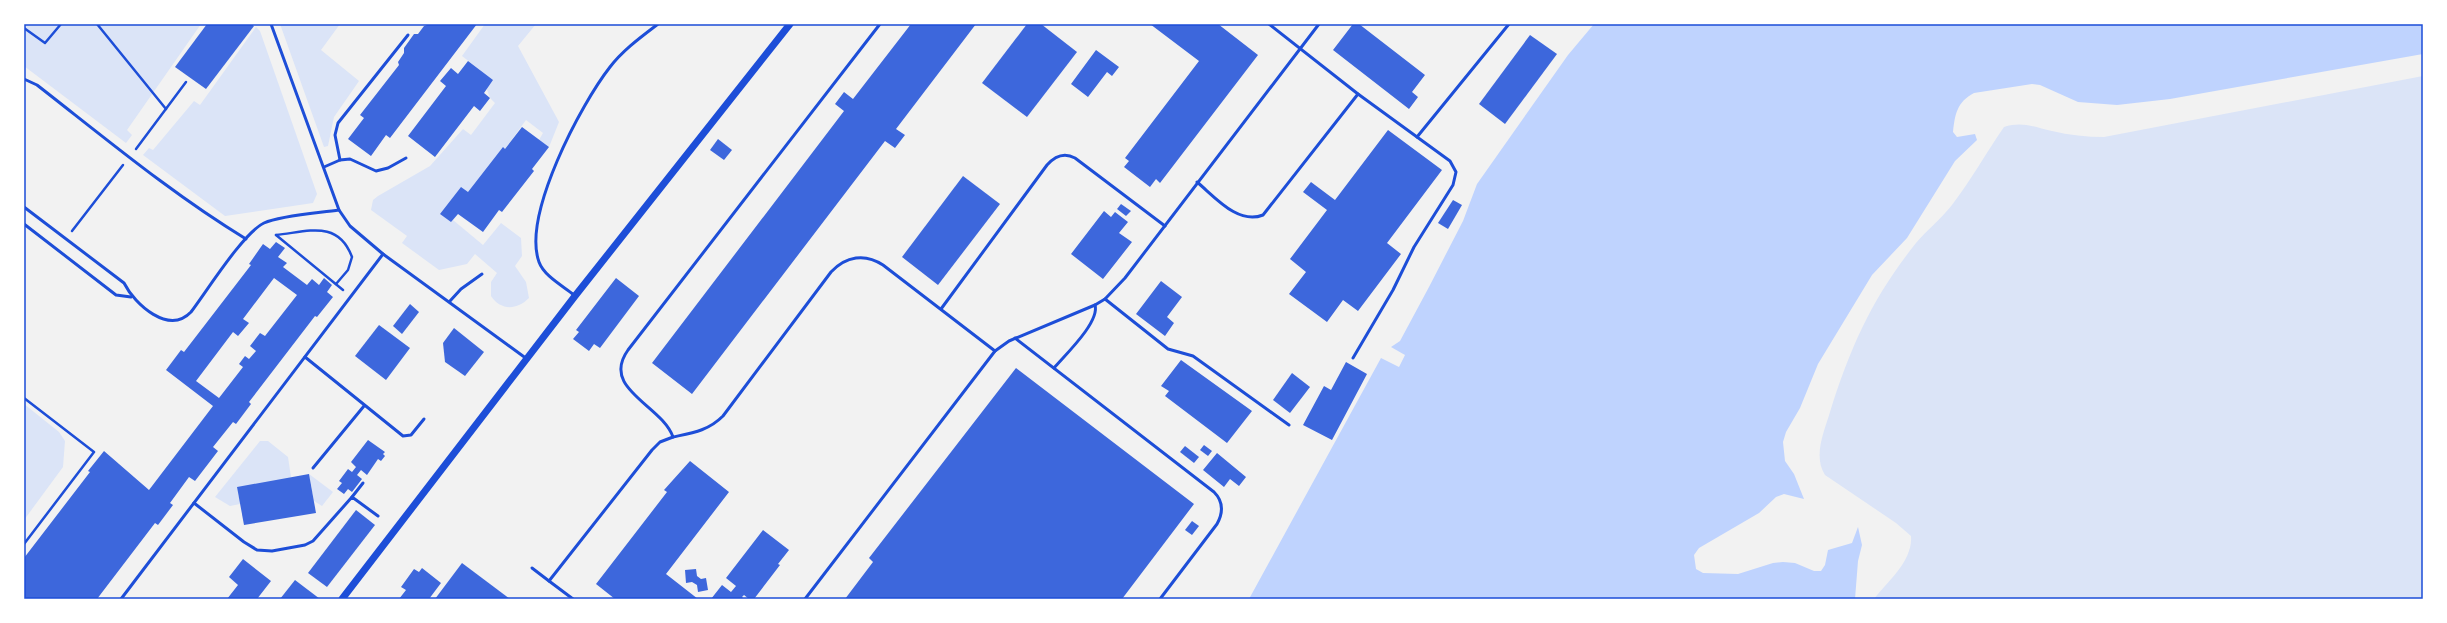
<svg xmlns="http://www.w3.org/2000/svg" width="2447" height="623" viewBox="0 0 2447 623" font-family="Spectral,serif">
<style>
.green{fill:#dbe4f7}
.water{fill:#bfd3fe}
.building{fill:#3d67dc;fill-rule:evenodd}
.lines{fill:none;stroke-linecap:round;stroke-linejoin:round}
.path{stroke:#1d4ed8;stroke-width:2.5}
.service{stroke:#1d4ed8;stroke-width:3}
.tertiary{stroke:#1d4ed8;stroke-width:7}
.neatline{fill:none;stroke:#1d4ed8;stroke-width:1.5}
</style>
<rect width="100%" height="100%" fill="#f2f2f2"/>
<g class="green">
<polygon points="24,24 201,24 127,130 132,135 126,143 24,66"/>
<polygon points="280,24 340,24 321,50 359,81 334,117 328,146 324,147"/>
<path d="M485,24H536L518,46L559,122L549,147L539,140L543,133L526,120L453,220L483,245L501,223L521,238L522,256L515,266L526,282L529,298C517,310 501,311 491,296V282L497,273L475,254L467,264L439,270L402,243L407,236L371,210L373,200L378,196L430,166L463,129L471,135L495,103L490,98L480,70L462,56Z"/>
<polygon points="256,27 260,31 317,194 313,203 225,216 143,155 149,148 153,150 194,101 200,105"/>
<path d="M2423,76V599H1874C1888,581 1913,561 1911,536L1896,523L1825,475C1813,456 1824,432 1830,412C1851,345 1873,297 1916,243C1927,230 1941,219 1952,205C1971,180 1986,153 2004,127C2022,121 2034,127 2052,131C2069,135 2087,137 2104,137Z"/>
<polygon points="24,404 59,432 65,441 63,467 24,520"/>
<polygon points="260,441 268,441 288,457 291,477 240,504 230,506 215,497"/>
<polygon points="309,474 333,492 322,506 314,501"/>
</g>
<path class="water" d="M1594,24H2423V54L2170,99L2117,105L2078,102L2040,85L2032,84L1974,93C1957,102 1955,114 1953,132L1957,137L1975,134L1977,140L1955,161L1907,238L1872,275L1818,364L1800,408L1786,432L1783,442L1785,461L1794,474L1804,499L1784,494L1776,497L1759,513L1699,548L1694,555L1696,569L1703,573L1738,574L1773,563L1783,562L1795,563L1814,571H1821L1825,565L1828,550L1852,543L1858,527L1862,545L1858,561L1855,599H1249L1381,358L1399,367L1405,355L1391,347L1400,341L1429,287L1463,221L1477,184L1568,55Z"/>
<g class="building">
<polygon points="207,24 251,24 254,26 206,89 175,67"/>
<polygon points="430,24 477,24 390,138 386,135 371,156 348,139 364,118 360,115 399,65 398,62 404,53 404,48 414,34 418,34 424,26"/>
<polygon points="911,24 976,24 896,129 905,135 895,148 885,141 692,394 652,363 844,111 835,104 844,92 853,99"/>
<polygon points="1027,24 1041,24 1077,52 1027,117 982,83"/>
<polygon points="1150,24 1218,24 1258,55 1160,183 1156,179 1150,187 1124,167 1129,161 1125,158 1199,61"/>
<polygon points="1353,24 1359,24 1425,75 1412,92 1418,97 1409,109 1333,50"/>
<polygon points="1530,35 1557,54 1505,124 1479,104"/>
<polygon points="1096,50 1119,67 1112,76 1107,72 1088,97 1071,84"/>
<polygon points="468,61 493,80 484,93 490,98 480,111 474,106 435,157 408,136 446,86 440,81 451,68 458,74"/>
<polygon points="522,127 549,147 532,169 534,171 502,212 499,210 483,232 458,214 451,222 440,214 461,187 468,192 503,147 505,149"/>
<polygon points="1388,130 1442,170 1387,243 1401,254 1358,311 1343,300 1327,322 1289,294 1306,272 1290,259 1327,210 1303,192 1311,182 1335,200"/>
<polygon points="718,139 732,150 724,160 710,150"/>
<polygon points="963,176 1000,204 938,285 902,257"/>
<polygon points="1453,200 1462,205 1448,229 1438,223"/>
<polygon points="1121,204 1131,211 1126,216 1117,209"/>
<polygon points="1104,211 1111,217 1115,212 1128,222 1119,233 1132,242 1103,279 1071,254"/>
<path d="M276,242L285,248L278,257L287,263L283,267L307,285L312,279L319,285L324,278L332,285L327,292L333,297L317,317L315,316L249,402L251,404L236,424L233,422L213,447L218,451L195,481L189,477L170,503L173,505L158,525L155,523L97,599H24V558L90,472L88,471L104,451L149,490L213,406L166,370L181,350L184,352L251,265L249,264L263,244L270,249ZM274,278L297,295L265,336L260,333L250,346L256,351L249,359L245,356L239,364L243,367L219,398L196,381L233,332L238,336L249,323L243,319Z"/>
<polygon points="616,278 639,296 600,348 594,344 589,351 573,339 579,332 576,330"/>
<polygon points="1161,281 1182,297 1167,317 1174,323 1165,336 1136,314"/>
<polygon points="410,304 419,312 402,334 393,326"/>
<polygon points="379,325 410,348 386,380 355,356"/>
<polygon points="454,328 484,352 465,376 445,362 443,343"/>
<polygon points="1181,360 1252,411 1227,443 1165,396 1169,391 1161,386"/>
<polygon points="1346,362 1367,374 1332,440 1303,425 1324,386 1331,390"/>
<polygon points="1016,368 1194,504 1122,599 845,599 873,562 869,558"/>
<polygon points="1292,373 1310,387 1290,413 1273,400"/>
<polygon points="368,440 385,452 383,454 385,456 381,461 378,459 367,475 361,470 357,475 362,479 352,492 348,489 344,494 337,489 342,483 339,481 348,469 352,472 356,467 351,462"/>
<polygon points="1204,445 1212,451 1208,456 1200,450"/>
<polygon points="1185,446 1199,457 1194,463 1180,452"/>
<polygon points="1217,453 1246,477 1239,486 1230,479 1224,487 1203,470"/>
<polygon points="690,461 729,492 666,574 698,599 615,599 596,584 667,492 664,490"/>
<polygon points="309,474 316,513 244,525 237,487"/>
<polygon points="356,510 375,525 327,587 308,573"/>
<polygon points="1192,521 1199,526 1192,535 1185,530"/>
<polygon points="763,530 789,550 778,564 780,565 754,599 749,599 744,595 742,597 744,599 711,599 722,585 731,592 736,586 726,578"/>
<polygon points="243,559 271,581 257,599 227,599 238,585 229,577"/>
<polygon points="462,563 510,599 435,599"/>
<polygon points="422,568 441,583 429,599 399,599 406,590 401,587 414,569 419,572"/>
<polygon points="696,569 697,576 701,579 706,578 708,590 698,592 697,585 692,582 686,583 685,570"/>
<polygon points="295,580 320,599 280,599"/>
</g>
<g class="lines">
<g class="path">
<polyline points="97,24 166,109"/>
<polyline points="24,28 45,43 61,24"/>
<polyline points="136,149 186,82"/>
<polyline points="72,231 123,165"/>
<path d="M276,235C307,232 338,219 352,257L348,270L336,284"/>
<polyline points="276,235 343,290"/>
<polyline points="24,398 94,452 24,544"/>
</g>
<g class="service">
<polyline points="271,24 339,210 350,226 383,254 527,359"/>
<path d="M880,24L628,350C600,389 662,405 673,437C692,433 708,431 723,416L831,272C846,256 865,253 883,265L995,351"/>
<polyline points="1269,24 1358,94 1450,161 1456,172 1453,185 1414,247 1393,290 1353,358"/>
<path d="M24,79L37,85C105,138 172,194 246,239"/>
<polyline points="1417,137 1509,24"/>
<polyline points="340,160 335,135 338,123 408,35"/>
<polyline points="324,167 340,160 350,159 376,171 388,168 406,158"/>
<path d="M1197,182C1215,197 1238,225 1263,215L1358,94"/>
<path d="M24,207L124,283C135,305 169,335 191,312C207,291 243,233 264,223C282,215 319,213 339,210"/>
<polyline points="24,224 116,295 131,297"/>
<path d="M574,295C563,286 544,276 539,262C522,215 581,104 610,67C623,50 641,37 658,24"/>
<polyline points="1105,299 1168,349 1193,356 1289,425"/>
<polyline points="450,301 461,289 482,274"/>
<path d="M941,309L1047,165C1055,156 1064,152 1075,158L1165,226"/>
<path d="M1015,338L1214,492C1224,502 1223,513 1217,524L1160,599"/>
<polyline points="305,357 403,436 411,435 424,419"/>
<path d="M1054,368C1065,355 1100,322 1095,305"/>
<polyline points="313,468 364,406"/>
<polyline points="352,497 363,483"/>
<polyline points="194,503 244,542 257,550 272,551 305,545 313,541 352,497 378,516"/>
<polyline points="532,568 549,581"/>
<polyline points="121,599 383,254"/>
<polyline points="573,599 549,581 652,450 660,442 673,437"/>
<polyline points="805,599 995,351 1009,341 1095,305 1105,299 1125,278 1319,24"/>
</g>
<polyline class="tertiary" points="342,599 575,296 790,24"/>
</g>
<rect width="2447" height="623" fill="none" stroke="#ffffff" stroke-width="50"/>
<rect x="25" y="25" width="2397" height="573" class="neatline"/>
</svg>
